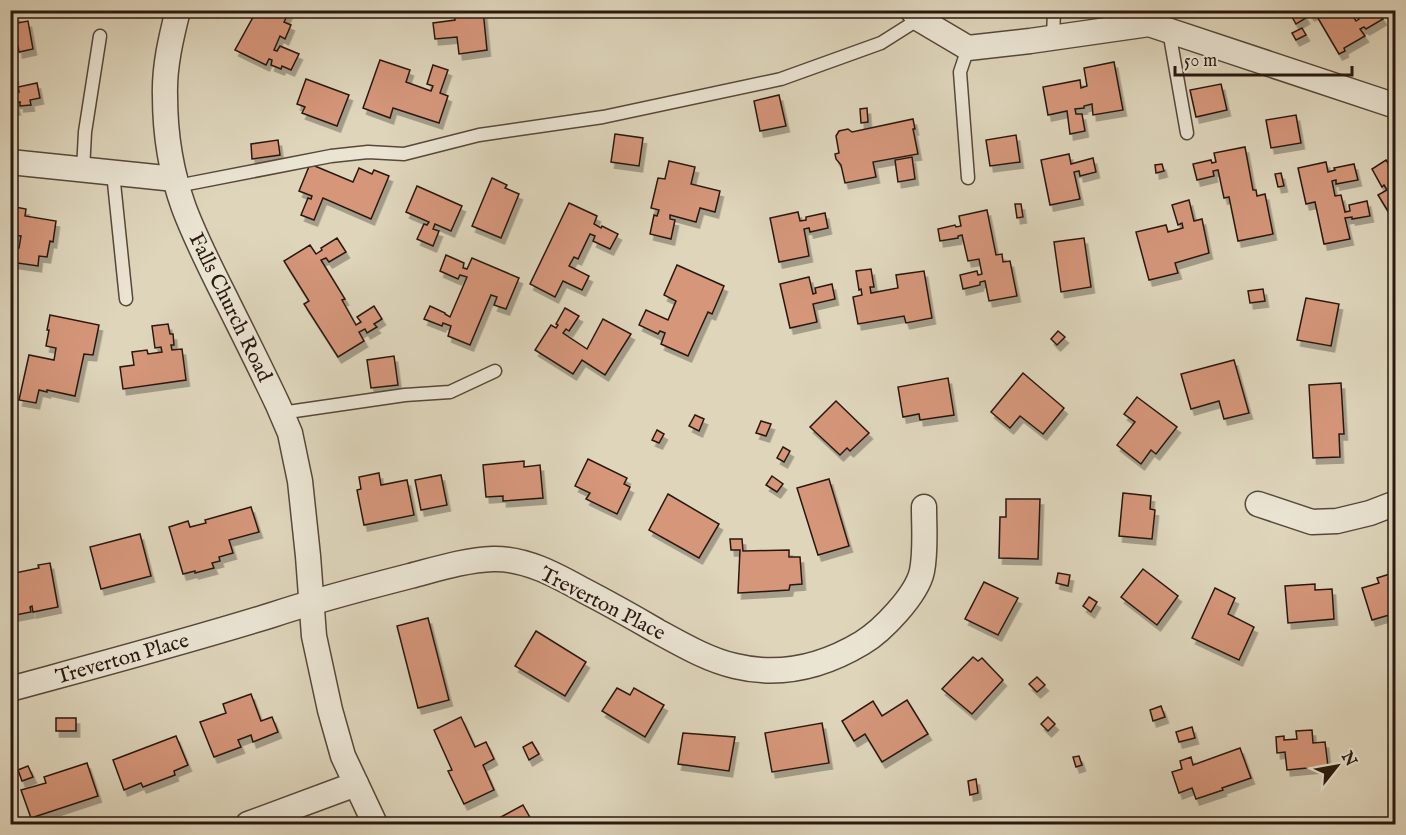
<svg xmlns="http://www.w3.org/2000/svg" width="1406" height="835" viewBox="0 0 1406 835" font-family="'IM FELL English',serif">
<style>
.building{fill:#d5967a;stroke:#2a190f;stroke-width:1.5;filter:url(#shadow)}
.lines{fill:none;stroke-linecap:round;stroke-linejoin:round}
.lane-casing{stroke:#57483a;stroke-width:15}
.street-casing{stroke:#57483a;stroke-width:27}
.lane{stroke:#eae4d3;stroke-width:12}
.street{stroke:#eae4d3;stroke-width:24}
.labels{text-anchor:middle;stroke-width:4.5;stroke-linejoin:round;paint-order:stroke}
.street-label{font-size:21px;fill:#2a190f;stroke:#eae4d3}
</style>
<defs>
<filter id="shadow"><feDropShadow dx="3.5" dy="6" stdDeviation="0" flood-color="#0004"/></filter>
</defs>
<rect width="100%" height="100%" fill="#ded5bb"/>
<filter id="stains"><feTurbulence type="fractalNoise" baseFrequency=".00333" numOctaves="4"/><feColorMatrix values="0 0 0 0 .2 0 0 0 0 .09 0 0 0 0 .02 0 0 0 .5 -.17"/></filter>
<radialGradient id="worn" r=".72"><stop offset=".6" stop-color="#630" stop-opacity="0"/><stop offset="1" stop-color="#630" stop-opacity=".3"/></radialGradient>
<g class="building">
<polygon points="257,10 290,10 284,22 291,25 285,39 280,36 274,50 277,51 280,46 299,54 291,70 282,66 281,69 271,65 272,60 269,59 266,65 235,50"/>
<polygon points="454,10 483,10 487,50 459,54 457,37 435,39 433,23 455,20"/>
<polygon points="1308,10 1349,10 1356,21 1359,19 1357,16 1366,10 1377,10 1383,19 1366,29 1364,27 1360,29 1365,36 1344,48 1345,51 1339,54 1315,13 1311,15"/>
<polygon points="1302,11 1306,18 1296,24 1292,17"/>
<polygon points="16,15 17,23 28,21 33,49 19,52 18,46 10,47 10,16"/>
<polygon points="1302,28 1306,35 1296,40 1292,33"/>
<polygon points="380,60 410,70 406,82 431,91 433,86 427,84 433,65 448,70 440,93 448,96 439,123 393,108 390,118 363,108"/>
<polygon points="1114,62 1123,110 1093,115 1092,104 1084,106 1084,108 1075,109 1076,114 1082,114 1085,131 1070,134 1067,111 1048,115 1043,87 1080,80 1081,88 1087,86 1084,68"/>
<polygon points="12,64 15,78 12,79 15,93 19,92 18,87 37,83 40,98 30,100 31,105 20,106 20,102 15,103 17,109 10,110 10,65"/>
<polygon points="306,79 349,95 337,126 302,113 305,107 297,104"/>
<polygon points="1221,84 1227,110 1196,117 1190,90"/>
<polygon points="779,95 786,126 760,131 754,101"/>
<polygon points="867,108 868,122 861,123 860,109"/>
<polygon points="1296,115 1301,143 1271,148 1266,120"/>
<polygon points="913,119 915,129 913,129 918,154 873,162 876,177 845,183 841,165 836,159 835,154 839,153 836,136 839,131 848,129 852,132"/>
<polygon points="615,134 643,138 639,166 611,162"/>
<polygon points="1016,135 1020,162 990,166 986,140"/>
<polygon points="278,140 280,155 252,159 251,144"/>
<polygon points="1245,147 1253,190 1256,190 1257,196 1265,194 1273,234 1238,241 1229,197 1224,198 1218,170 1213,171 1214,176 1197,180 1193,164 1211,160 1212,163 1216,162 1214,153"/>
<polygon points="1069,154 1071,164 1093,158 1096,172 1080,176 1079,171 1074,172 1080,199 1050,205 1041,160"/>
<polygon points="912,157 915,179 898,182 895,160"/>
<polygon points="1386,160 1396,175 1396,178 1392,181 1394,184 1396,183 1396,220 1394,221 1378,195 1387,190 1384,185 1382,187 1372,169"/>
<polygon points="669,161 695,167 691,184 720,191 715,212 700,208 696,222 670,215 670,219 675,220 671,239 650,234 654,215 657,216 659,210 651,208 658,178 665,179"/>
<polygon points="1326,162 1328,172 1335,170 1334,168 1354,164 1358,180 1336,184 1336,180 1332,181 1335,196 1341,195 1345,212 1350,211 1349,205 1367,201 1370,216 1352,219 1352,217 1345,218 1350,239 1324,244 1315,202 1306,204 1298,168"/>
<polygon points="310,164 353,182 359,168 372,174 374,170 389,176 371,219 323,198 314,220 301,215 308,198 311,199 312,196 299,191"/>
<polygon points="1162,164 1164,171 1156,173 1155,165"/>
<polygon points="1281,173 1284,186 1278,187 1275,174"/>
<polygon points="492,178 507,185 505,188 519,194 501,238 472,226"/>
<polygon points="417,186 462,206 451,231 435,224 433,229 439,231 433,246 417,239 424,224 427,225 429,222 406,212"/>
<polygon points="1189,200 1194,221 1202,219 1209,253 1175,263 1178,273 1149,280 1136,232 1166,225 1168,232 1183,228 1182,223 1178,225 1172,205"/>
<polygon points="569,203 597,216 594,224 601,228 602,226 618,234 610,249 593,241 595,236 590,234 578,259 574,257 569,266 589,276 582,290 563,281 555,297 530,284"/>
<polygon points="1015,204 1021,204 1023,217 1017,218"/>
<polygon points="10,206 26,209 25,216 56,221 53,242 50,241 47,257 39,256 38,266 11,262 13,248 19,248 21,236 10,235"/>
<polygon points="987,210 996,255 1002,254 1003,262 1010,261 1017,296 989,301 985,281 980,282 980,285 963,289 960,275 977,271 978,275 982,274 979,259 968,261 962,235 958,236 958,238 940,241 938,229 955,225 956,227 961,226 959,216"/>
<polygon points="798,212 800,221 806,220 806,217 825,213 828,228 810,232 809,228 804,229 809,256 779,262 770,218"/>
<polygon points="337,238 346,252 329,262 326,258 321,260 345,299 342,300 356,325 361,322 357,317 374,306 382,319 374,324 377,327 367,333 365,329 359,332 364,341 338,357 304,304 309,301 284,261 310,245 316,254 322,250 321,248"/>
<polygon points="1084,238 1091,287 1061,292 1054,242"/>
<polygon points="446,255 464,263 463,268 467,269 472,258 519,278 506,309 494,305 497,297 491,295 470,345 448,336 451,326 443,323 442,326 424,319 430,306 445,313 445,314 450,317 467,277 460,275 458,279 440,271"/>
<polygon points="677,265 724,286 712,314 708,312 688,356 661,344 665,333 660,331 658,334 639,325 646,310 668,320 676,301 664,295"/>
<polygon points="871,269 874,287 870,287 871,293 898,288 896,275 924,271 932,318 906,323 904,316 858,324 853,297 862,295 861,289 859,290 856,271"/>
<polygon points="809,277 813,294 816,293 815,288 832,284 835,299 813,304 817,322 790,328 780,284"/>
<polygon points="1263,289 1265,301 1250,303 1248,291"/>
<polygon points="1306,298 1339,304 1331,346 1297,340"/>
<polygon points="565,308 579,316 569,331 566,329 563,333 587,349 603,319 631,334 605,375 582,360 573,374 535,350 551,325 556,328 558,325 556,324"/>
<polygon points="50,315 99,325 93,355 84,354 75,396 47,390 47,392 39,390 36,403 19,400 29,355 54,360 56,348 46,346 49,330 47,330"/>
<polygon points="168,324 170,334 173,334 174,345 171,345 172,350 182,349 186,380 123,389 120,367 134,365 132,352 147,350 148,354 162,352 161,347 155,348 152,326"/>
<polygon points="1058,331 1065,337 1057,345 1051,339"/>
<polygon points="394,356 398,385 371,388 367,360"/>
<polygon points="1234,360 1249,413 1224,419 1219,401 1191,409 1181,374"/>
<polygon points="1023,373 1064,408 1043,434 1020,416 1010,428 991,412"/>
<polygon points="948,378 954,415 920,420 919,414 903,417 898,387"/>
<polygon points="1341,383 1344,434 1339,434 1340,457 1313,458 1309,385"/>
<polygon points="1137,397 1177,427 1156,454 1151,450 1141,464 1117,445 1135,422 1124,414"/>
<polygon points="836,401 869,433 850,451 847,448 840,455 810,427"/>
<polygon points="695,415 704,419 699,431 689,426"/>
<polygon points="761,421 771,424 766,436 756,433"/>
<polygon points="657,430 664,434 659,443 652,440"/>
<polygon points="783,447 790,451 784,462 777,458"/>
<polygon points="588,459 627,478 624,484 630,487 617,514 586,499 590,493 575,486"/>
<polygon points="524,461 524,467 540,465 543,498 503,501 503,496 486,497 483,465"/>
<polygon points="379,473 381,485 407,480 414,515 364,525 357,490 361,489 359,477"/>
<polygon points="441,475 447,505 421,510 415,480"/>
<polygon points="772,476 783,484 777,492 766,485"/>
<polygon points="829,479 849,546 818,555 797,488"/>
<polygon points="1123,493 1151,496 1150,509 1155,510 1152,539 1119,536"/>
<polygon points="668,494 719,524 699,558 649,530"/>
<polygon points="1006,499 1040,499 1038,559 999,558 1000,517 1006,517"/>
<polygon points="251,507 259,532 229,540 233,553 219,557 220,561 212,563 214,568 195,573 195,571 183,574 169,527 188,521 190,527 206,523 205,520"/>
<polygon points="140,534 151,576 101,589 90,547"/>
<polygon points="730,539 742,539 743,551 789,550 789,557 800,557 802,584 790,585 789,590 738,593 740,550 731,550"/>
<polygon points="50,563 58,607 33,612 32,606 30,607 31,612 10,616 10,574 39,568 38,565"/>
<polygon points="1143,569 1178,596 1157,625 1121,597"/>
<polygon points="1396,572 1396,613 1372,620 1362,588 1379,583 1377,578"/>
<polygon points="1058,573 1070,575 1068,586 1056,583"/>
<polygon points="984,582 1018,598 998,635 965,619"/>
<polygon points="1315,584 1315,590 1332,589 1334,619 1288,623 1285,586"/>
<polygon points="1215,588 1235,598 1228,614 1254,627 1239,660 1192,638"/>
<polygon points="1089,597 1097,602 1091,612 1083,606"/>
<polygon points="428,618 449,700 418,708 397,626"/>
<polygon points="536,631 586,662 565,696 515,666"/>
<polygon points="973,657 978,661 982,658 1003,680 972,714 942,689"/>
<polygon points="1037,677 1045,685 1037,692 1029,684"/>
<polygon points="617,688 630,695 634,688 664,705 645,737 602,711"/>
<polygon points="251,694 261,721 272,717 278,732 253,742 251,735 238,740 241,747 214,757 200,722 226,713 223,704"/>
<polygon points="907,700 928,734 882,762 865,734 854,741 842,721 873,701 882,716"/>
<polygon points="1161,706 1165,717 1153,721 1150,710"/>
<polygon points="461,717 475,747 486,742 494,759 483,765 494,790 464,804 448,771 452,770 434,730"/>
<polygon points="1048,717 1055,724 1048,731 1041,724"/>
<rect x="56" y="718" width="20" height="13"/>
<polygon points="822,723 829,763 772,772 765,733"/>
<polygon points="1192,727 1195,738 1179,742 1176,732"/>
<polygon points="1312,730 1313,743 1325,742 1328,766 1287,770 1285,752 1277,753 1276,737 1284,736 1284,740 1297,739 1296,731"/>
<polygon points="683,733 735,737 729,771 678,764"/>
<polygon points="176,736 188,765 174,771 175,775 143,787 141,783 124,790 113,760"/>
<polygon points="532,742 539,754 529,760 523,747"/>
<polygon points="1240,748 1251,778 1222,788 1223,790 1196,799 1192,788 1179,793 1172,772 1182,769 1180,761 1191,757 1193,765"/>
<polygon points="1079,756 1082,765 1076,767 1073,757"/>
<polygon points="87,763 98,796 31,818 21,790 46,783 44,777"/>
<polygon points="28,766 33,777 22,781 18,770"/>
<polygon points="976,779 978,793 970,795 968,781"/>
<polygon points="523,805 533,823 530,824 488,824"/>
</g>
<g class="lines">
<g class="lane-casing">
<g id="lane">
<polyline points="1169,31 1187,133"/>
<polyline points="1053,38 1054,10"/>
<polyline points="968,48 960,72 968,178"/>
<polyline points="83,170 85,132 100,36"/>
<polyline points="113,173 126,299"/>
<polyline points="177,186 331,156 368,152 404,154 479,135 603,117 781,79 881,43 919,19"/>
<polyline points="281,413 405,395 450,392 495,371"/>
</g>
</g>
<g class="street-casing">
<g id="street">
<path d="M178,10C171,38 164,67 165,96C165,133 171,172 184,208C196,240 212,271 228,303C245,337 262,371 278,405L290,433L300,481L308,556L314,636L330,710L343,756L375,824"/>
<polyline points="912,10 919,19 968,48 1030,41 1149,24 1396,106"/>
<polyline points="10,162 175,179"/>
<polyline points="1258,504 1312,522 1337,521 1370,513 1396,503"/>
<path d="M10,689C98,665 185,642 272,615C317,600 363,588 410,576C437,569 465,560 493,559C525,558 556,575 583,590C608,603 633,617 657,631C681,644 708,660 735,666C780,677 822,667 862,643C882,631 917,595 922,571C926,551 924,528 924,507"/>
<polyline points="248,824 356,784"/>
</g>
</g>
<use href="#lane" class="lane"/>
<use href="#street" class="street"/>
</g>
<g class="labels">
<g class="street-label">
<text transform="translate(231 307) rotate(64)" y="7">Falls Church Road</text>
<text transform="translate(603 603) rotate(27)" y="7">Treverton Place</text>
<text transform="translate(122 658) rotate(-16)" y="7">Treverton Place</text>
</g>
</g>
<rect width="1406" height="835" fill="none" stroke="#ded5bb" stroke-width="36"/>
<rect x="12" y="12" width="1382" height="811" fill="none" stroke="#2a190f" stroke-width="3"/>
<rect x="18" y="18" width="1370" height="799" fill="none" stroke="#2a190f" stroke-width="1.5"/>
<g transform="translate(1337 766) rotate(59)" stroke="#eae4d3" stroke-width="4.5" paint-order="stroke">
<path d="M0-4.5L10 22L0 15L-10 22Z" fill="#2a190f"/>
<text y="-9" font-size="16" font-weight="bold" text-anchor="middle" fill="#2a190f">N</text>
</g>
<path d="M1175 66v9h177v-9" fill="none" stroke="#2a190f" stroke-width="3"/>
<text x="1184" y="66" font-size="18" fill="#2a190f" stroke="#eae4d3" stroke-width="4.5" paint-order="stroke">50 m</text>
<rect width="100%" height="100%" filter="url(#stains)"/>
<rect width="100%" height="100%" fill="url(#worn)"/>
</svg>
